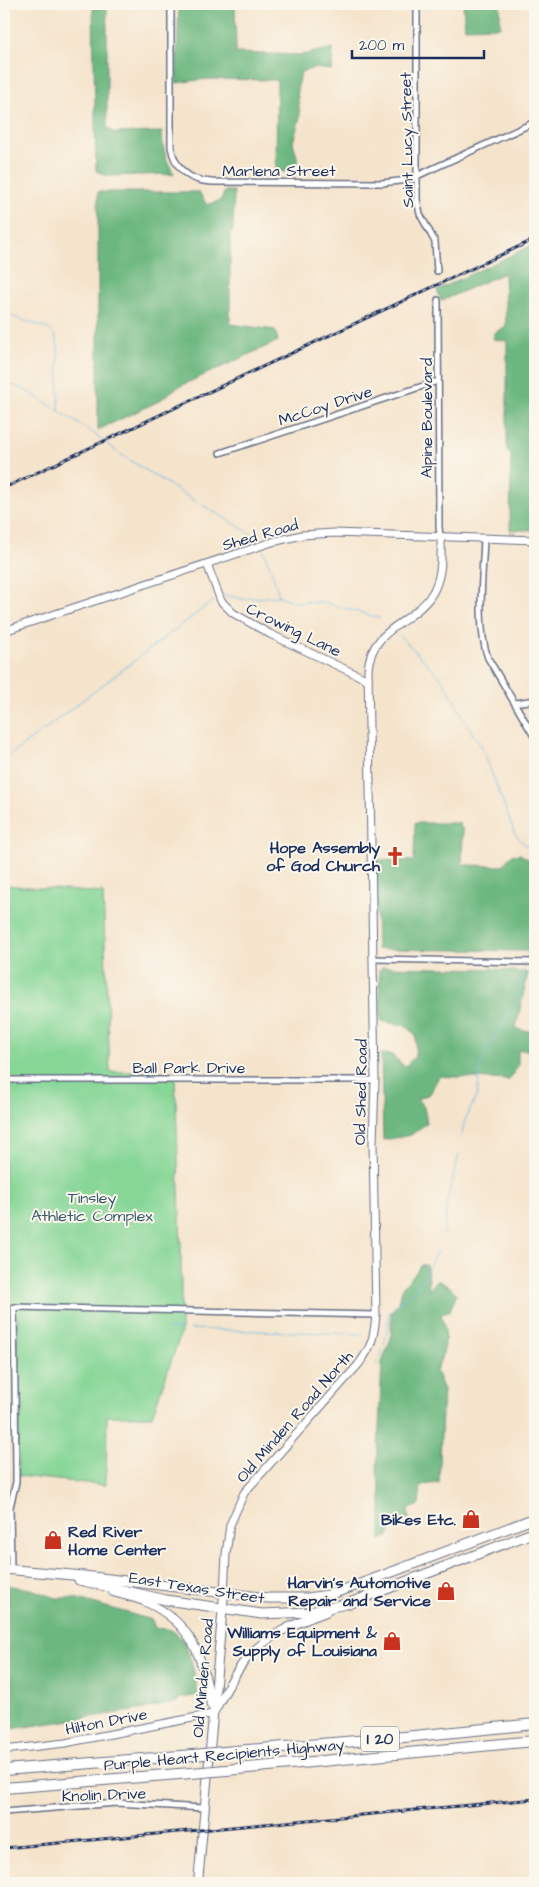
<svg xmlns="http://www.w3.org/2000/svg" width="539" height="1887" viewBox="0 0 539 1887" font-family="'Architects Daughter',sans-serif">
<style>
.green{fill:#86d696;stroke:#50827a}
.forest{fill:#6cb77f;stroke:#44736e}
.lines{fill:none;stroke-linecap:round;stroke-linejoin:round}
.stream{stroke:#6ab8e4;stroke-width:1}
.minor-casing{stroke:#676e84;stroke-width:8}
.tertiary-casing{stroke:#676e84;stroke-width:9}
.secondary-casing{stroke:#676e84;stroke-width:10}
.primary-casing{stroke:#676e84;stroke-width:11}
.motorway-casing{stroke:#676e84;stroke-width:12}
.minor{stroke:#fff;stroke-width:5}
.tertiary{stroke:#fff;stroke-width:7}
.secondary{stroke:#fff;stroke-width:8}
.primary{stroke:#fff;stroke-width:9}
.motorway{stroke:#fff;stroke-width:10}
.rail-casing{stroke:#1b2f5e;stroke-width:3}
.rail{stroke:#fbf7ec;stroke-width:1;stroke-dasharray:4;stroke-linecap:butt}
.motorway-bridge-casing{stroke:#676e84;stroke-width:12;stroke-linecap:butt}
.motorway-bridge{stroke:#fff;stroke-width:10}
.labels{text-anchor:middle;stroke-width:4;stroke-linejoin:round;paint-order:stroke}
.shield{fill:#fbf7ec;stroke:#5e6b89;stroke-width:1}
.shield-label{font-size:15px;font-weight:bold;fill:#1b2f5e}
.street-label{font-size:16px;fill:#1b2f5e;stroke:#fbf7ec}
.poi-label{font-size:16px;font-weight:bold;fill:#1b2f5e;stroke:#fbf7ec;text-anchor:end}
.park-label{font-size:16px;fill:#36596c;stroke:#fbf7ec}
</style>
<rect width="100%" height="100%" fill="#fbf7ec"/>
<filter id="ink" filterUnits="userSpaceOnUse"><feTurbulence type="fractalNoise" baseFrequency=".02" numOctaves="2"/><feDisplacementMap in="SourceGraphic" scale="10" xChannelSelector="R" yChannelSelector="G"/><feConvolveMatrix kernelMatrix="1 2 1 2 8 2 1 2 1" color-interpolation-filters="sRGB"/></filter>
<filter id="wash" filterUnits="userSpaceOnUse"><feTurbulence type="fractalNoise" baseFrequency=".0096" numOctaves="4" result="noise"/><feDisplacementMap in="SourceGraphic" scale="20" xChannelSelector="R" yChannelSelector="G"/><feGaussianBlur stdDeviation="1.12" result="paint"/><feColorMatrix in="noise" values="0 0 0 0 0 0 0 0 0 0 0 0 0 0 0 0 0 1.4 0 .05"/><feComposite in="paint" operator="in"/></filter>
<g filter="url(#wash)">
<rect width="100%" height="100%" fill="#f5e4cc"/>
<polygon class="green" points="4,885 103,893 110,1072 175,1072 181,1247 181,1333 152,1416 107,1416 106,1485 18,1476 17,1317 4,1316"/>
<g class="forest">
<polygon points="179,4 235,4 236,53 302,55 333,48 332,70 314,68 301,72 297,90 300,117 293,142 298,161 293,172 276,171 277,80 206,79 176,83"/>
<polygon points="463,4 500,4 500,27 465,28"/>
<path d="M93,7H107V127L114,133L162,132C163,150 165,158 174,174L107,176L96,171Z"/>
<polygon points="225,191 234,191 233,232 230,233 230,324 275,330 278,341 176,388 159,401 98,430 98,192 199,192 207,205 221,200"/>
<polygon points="535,244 535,530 510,530 511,455 507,450 507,341 493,339 495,333 506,326 504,273 441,301 437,290"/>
<polygon points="415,823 459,823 463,831 462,864 466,865 503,866 511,855 520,854 535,863 535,930 528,951 377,949 375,860 414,861"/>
<polygon points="383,967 496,969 528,973 516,1027 522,1031 535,1031 535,1050 518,1050 518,1066 509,1080 439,1076 430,1094 417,1099 424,1107 427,1123 411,1135 383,1140 381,1054 392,1055 405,1067 415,1056 416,1036 407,1026 381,1021 379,970"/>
<path d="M420,1265H426L429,1279V1291L437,1280L450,1287L457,1294L450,1310L441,1314C449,1340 446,1346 436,1371L443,1388L439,1483L421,1485L419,1505L408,1510L409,1519L392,1524L389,1536L381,1540V1493L377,1472L382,1362L391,1338V1313L397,1305L403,1287L416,1272Z"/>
<path d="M4,1585L31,1589L56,1598H75L152,1620L155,1628C160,1629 166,1628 171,1630C190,1639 195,1676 198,1695L178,1699L177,1702L145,1709L4,1730Z"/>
</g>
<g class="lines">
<g class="stream">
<polyline points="4,314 49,329 55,335 58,347 59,410"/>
<polyline points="4,384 9,384 25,390 45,402 93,433 120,454 190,498 237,525 253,536 258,543"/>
<polyline points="263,549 273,575 279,596"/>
<polyline points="223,595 243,599 279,596 294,602 323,602 379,618"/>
<polyline points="400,636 443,680 474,736 481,745 515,834 535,855"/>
<polyline points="4,760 214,600"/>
<polyline points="526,957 535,932"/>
<polyline points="461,1138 465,1120 477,1095 482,1060 514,1004 521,988 524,969"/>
<polyline points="444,1234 447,1201 459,1154"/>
<polyline points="168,1329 182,1329"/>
<polyline points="190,1329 363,1334"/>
<path d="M376,1365C386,1345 387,1334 389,1312L420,1284L437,1251"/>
</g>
</g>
</g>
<g filter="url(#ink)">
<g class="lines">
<g class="minor-casing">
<g id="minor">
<path d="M171,4V147C175,169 189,181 212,182L382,183L408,180L535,122"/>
<polyline points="417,4 417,199 420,214 435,242 437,271"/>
<polyline points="438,300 439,527 440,536"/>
<polyline points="220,453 438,381"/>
<path d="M484,538C483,572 476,627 488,658L535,738"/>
<polyline points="516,703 535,700"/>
<polyline points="373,959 535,962"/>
<polyline points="4,1080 375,1080"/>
<polyline points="11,1570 10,1507 16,1482 16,1470 14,1307 376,1315"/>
<polyline points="4,1812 117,1803 204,1808"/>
<polyline points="70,1883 79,1883"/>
</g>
</g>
<g class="tertiary-casing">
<g id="tertiary">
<polyline points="207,564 221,601 233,613 270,634 368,680"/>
<polyline points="4,631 272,542 302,535 334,533 535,540"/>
<path d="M224,1594L226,1554L230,1525L244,1493L358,1365C372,1347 374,1337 376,1315L373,1142L375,1080L368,669C373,614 440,627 441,559C441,551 442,544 440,536"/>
<polyline points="4,1750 65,1743 213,1714"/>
</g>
</g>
<g class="secondary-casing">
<g id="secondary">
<path d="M113,1592C124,1595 135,1597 146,1602C193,1623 203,1658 211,1705"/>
<path d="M215,1710C223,1695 231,1680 241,1666C261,1637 295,1623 326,1612"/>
<polyline points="198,1883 224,1594"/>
</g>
</g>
<g class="primary-casing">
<g id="primary">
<polyline points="4,1569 84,1576 268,1598 308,1598 328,1595 355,1586 535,1518"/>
<polyline points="79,1580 166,1600 262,1614 310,1612 350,1603 535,1532"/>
</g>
</g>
<g class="motorway-casing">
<g id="motorway">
<polyline points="224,1752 404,1737 535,1724"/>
<polyline points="4,1770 193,1755"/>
<polyline points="226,1770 535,1741"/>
<polyline points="4,1788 191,1773"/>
</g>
</g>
<use href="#minor" class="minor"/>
<use href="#tertiary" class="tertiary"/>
<use href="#secondary" class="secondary"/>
<use href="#primary" class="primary"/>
<use href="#motorway" class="motorway"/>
<g class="rail-casing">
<g id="rail">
<polyline points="4,488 535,239"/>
<polyline points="4,1848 535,1799"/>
</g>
</g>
<use href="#rail" class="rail"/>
<g class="motorway-bridge-casing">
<g id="motorway-bridge">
<polyline points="193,1755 224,1752"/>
<polyline points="191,1773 226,1770"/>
</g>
</g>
<use href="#motorway-bridge" class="motorway-bridge"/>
</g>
</g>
<defs>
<g id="church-bare" transform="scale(1.5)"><path d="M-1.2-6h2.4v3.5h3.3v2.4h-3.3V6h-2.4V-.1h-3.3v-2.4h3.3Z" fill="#c8321e" stroke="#fbf7ec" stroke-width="2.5" paint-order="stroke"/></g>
<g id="shop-bare" transform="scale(1.5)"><path d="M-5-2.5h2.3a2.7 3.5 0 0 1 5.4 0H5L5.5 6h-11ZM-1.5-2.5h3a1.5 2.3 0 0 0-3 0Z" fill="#c8321e" stroke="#fbf7ec" stroke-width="2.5" paint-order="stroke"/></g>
</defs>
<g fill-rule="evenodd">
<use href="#church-bare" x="395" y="856"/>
<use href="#shop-bare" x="471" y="1519"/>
<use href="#shop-bare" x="53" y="1540"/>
<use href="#shop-bare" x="446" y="1591"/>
<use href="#shop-bare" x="392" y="1641"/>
</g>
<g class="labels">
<rect class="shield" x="361" y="1726.5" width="38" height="25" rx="4"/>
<g class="shield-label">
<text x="380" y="1744">I 20</text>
</g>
<g class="street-label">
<text transform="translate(406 140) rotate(-91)" y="6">Saint Lucy Street</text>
<text x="279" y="176">Marlena Street</text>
<text transform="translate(325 405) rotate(-18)" y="6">McCoy Drive</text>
<text transform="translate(426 418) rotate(-90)" y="6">Alpine Boulevard</text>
<text transform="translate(260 534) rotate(-16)" y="6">Shed Road</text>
<text transform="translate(294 629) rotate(26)" y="6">Crowing Lane</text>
<text x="189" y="1073">Ball Park Drive</text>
<text transform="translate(360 1092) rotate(-89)" y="6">Old Shed Road</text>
<text transform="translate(294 1416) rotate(-49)" y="6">Old Minden Road North</text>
<text transform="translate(197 1587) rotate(9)" y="6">East Texas Street</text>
<text transform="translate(202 1678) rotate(-85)" y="6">Old Minden Road</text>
<text transform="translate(106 1721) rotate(-11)" y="6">Hilton Drive</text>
<text transform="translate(224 1754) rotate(-5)" y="6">Purple Heart Recipients Highway</text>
<text transform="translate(104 1794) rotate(-2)" y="6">Knolin Drive</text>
</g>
<g class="poi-label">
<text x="380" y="853">Hope Assembly<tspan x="380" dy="18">of God Church</tspan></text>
<text x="456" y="1525">Bikes Etc.</text>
<text x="68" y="1537" text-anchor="start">Red River<tspan x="68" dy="18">Home Center</tspan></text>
<text x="431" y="1588">Harvin's Automotive<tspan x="431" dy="18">Repair and Service</tspan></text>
<text x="377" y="1638">Williams Equipment &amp;<tspan x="377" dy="18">Supply of Louisiana</tspan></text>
</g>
<g class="park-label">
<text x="92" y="1203">Tinsley<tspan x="92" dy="18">Athletic Complex</tspan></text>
</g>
</g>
<rect width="539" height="1887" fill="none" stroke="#fbf7ec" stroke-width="20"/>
<path d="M352 50v8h132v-8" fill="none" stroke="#1b2f5e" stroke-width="2.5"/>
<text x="359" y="50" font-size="15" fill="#1b2f5e" stroke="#fbf7ec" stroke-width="4" paint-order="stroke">200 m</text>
</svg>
